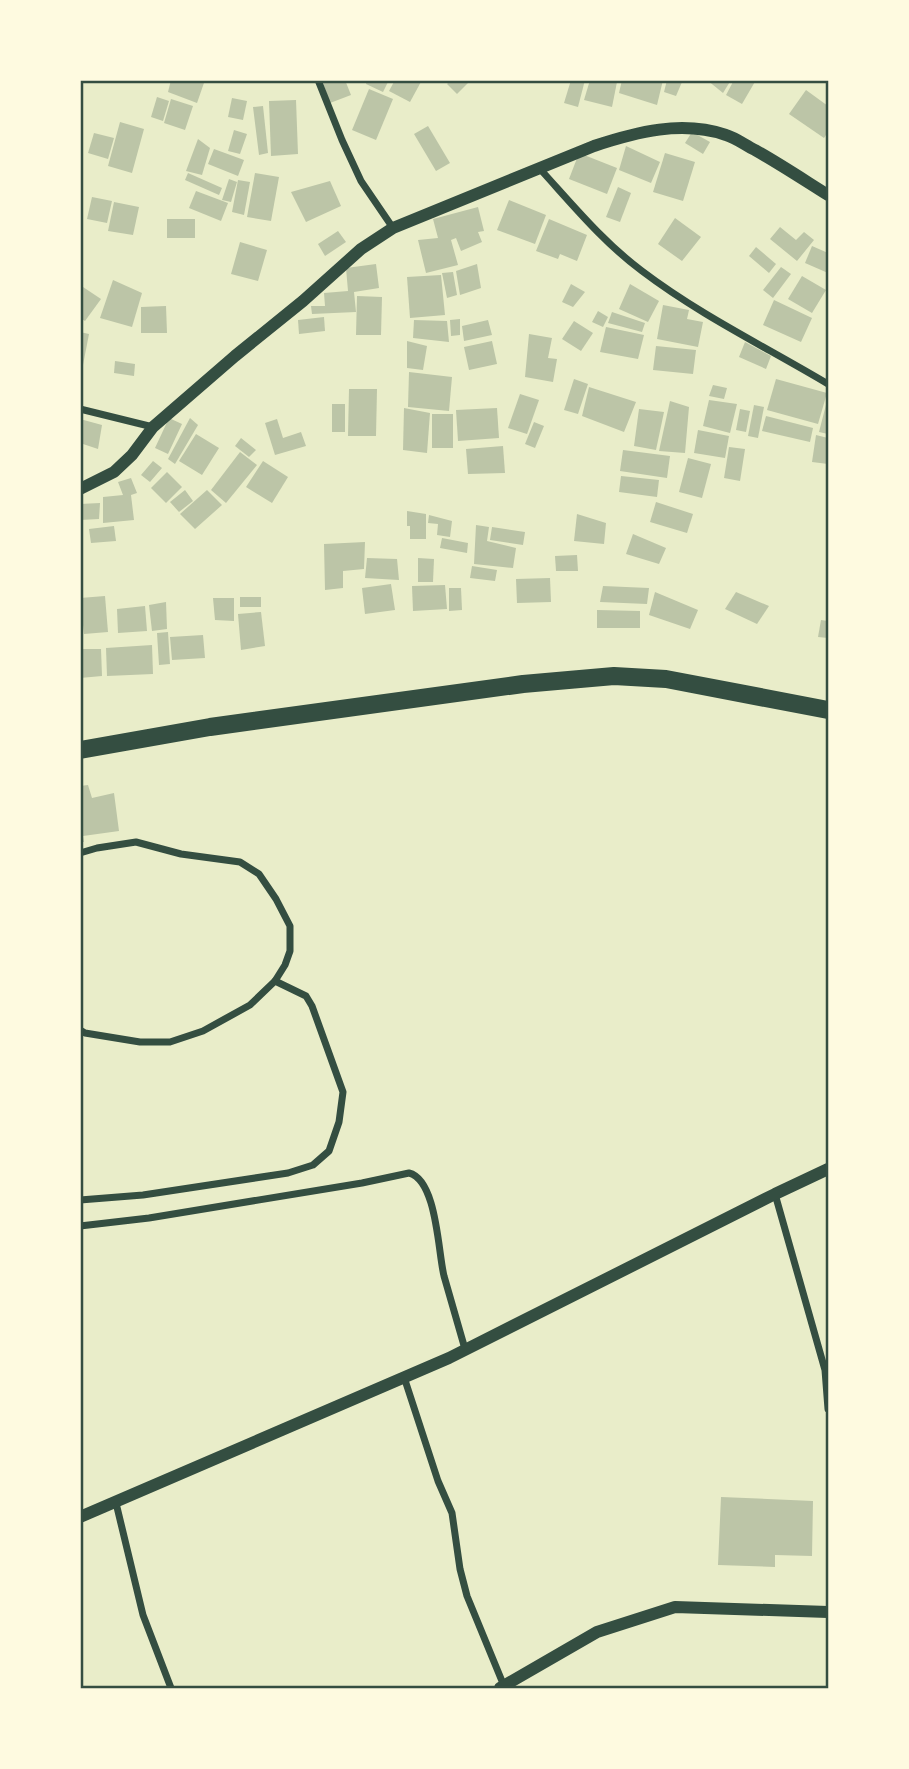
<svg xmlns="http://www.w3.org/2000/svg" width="909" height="1769" viewBox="0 0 909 1769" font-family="'Asap Condensed',sans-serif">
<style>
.building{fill:#bcc5a7}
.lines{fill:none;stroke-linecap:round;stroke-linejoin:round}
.minor{stroke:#344e41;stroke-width:7}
.tertiary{stroke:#344e41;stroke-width:12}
.trunk{stroke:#344e41;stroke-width:18}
.neatline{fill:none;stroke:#344e41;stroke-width:2.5}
</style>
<rect width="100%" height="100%" fill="#e9edc9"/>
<g class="building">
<polygon points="171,80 205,80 197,103 168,92"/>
<polygon points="322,80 345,80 351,95 330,103"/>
<polygon points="367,80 389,80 383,92 366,84"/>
<polygon points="395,80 422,80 410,102 389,91"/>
<polygon points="451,80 471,80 457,94 447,84"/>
<polygon points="571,80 585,80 578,107 564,103"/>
<polygon points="590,80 617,82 612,107 584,100"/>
<polygon points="622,80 663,80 657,105 619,93"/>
<polygon points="667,80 682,82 676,96 664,92"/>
<polygon points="707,80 731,80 723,93"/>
<polygon points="734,80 756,80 742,104 726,95"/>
<polygon points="369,89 393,99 376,140 352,130"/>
<polygon points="806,90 828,106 828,132 824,138 789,114"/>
<polygon points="157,97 169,101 163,121 151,117"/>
<polygon points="232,98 247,101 243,120 228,117"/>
<polygon points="171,99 193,106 185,130 164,123"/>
<polygon points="296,100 298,154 271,156 269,101"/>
<polygon points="263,106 268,153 259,155 253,107"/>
<polygon points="120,122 144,129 132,173 108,166"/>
<polygon points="428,126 450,163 436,171 414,134"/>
<polygon points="234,130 247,134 240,154 228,151"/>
<polygon points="692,132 710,142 703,154 685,143"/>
<polygon points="94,133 114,138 108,159 88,153"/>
<polygon points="198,139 210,148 202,175 186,171"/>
<polygon points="626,146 660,162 651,183 619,170"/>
<polygon points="214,149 244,160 238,176 208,164"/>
<polygon points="579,153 617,168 607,194 569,179"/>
<polygon points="665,153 695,162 683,201 653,192"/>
<polygon points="188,173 222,188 219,195 185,180"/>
<polygon points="255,173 279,177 271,221 247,217"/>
<polygon points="229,179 237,182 231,202 222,200"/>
<polygon points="238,180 250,182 244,215 232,212"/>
<polygon points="330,181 341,206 306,222 291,192"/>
<polygon points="618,187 631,193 620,222 606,217"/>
<polygon points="196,191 228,203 221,221 189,208"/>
<polygon points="92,197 112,201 107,223 87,219"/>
<polygon points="509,200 546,215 535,244 497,230"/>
<polygon points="114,202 139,207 133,235 108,231"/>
<polygon points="478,207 484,231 478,232 482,242 461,251 456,238 451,240 458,265 426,273 418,240 438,238 433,219"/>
<polygon points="675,218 701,237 682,261 658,244"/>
<rect x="167" y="219" width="28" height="19"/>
<polygon points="549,219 587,235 577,261 560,254 558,259 536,251"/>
<polygon points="780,227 796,240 804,232 814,240 797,261 770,239"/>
<polygon points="338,231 346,242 325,256 318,244"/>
<polygon points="240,242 267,250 258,281 231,274"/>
<polygon points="812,246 828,253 828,273 805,263"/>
<polygon points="756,247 776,264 769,273 749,256"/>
<polygon points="376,264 379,288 354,292 356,312 312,314 311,306 325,306 324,293 348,291 346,268"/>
<polygon points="477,264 481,288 460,295 456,271"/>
<polygon points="781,267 791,274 773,298 763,290"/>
<polygon points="453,272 457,295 447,298 442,273"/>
<polygon points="441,275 445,315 410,318 407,277"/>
<polygon points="802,276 826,290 812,313 788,299"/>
<polygon points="113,280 142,293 132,327 100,318"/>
<polygon points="571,284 585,292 573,307 562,302"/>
<polygon points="630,284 659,301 648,322 619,309"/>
<polygon points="80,285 101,299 85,321 80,318"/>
<polygon points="357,296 382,297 381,335 356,335"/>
<polygon points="774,300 812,318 801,342 763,325"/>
<polygon points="663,305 689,310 687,319 703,322 698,347 657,339"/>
<polygon points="166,306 167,333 141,333 141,307"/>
<polygon points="598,311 608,317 603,327 592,322"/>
<polygon points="612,312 645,323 642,332 608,323"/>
<polygon points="324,317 325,331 299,334 298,320"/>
<polygon points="460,319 460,335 451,336 450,320"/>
<polygon points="414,320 447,321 449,342 413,338"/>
<polygon points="488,320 492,335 464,341 462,326"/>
<polygon points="574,321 593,333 581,351 562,339"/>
<polygon points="606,327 644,335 638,359 600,352"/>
<polygon points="80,332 89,334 83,365 80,364"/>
<polygon points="529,334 552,338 548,358 557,359 553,382 525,377"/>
<polygon points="407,341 427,346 423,370 407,368"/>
<polygon points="492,341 497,364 469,370 464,347"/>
<polygon points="745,342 771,356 766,369 739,357"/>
<polygon points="656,346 696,350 693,374 653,370"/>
<polygon points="115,361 135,364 134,376 114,373"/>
<polygon points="409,372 452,377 449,411 408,407"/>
<polygon points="574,379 588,384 578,414 564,410"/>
<polygon points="776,379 827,393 818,424 767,410"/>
<polygon points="713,385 727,388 724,399 709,396"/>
<polygon points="589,387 636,402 624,432 582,416"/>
<polygon points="349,389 377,389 376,436 348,436"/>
<polygon points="520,394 539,400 527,434 508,428"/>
<polygon points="828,397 828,434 819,432"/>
<polygon points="709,400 737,404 730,433 703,426"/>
<polygon points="670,401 689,407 685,453 659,451"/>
<rect x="332" y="404" width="13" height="28"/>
<polygon points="754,405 764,407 758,438 748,436"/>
<polygon points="404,408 430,413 427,453 403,450"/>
<polygon points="497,408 499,438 458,441 456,410"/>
<polygon points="639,409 664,412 656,450 634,446"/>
<polygon points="740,409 750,411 746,432 736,430"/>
<rect x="432" y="414" width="21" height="34"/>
<polygon points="766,416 813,428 810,442 762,431"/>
<polygon points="169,418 182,424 168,454 155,448"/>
<polygon points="190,418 198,425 175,464 168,459"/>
<polygon points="80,419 102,425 98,449 80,443"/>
<polygon points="277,419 283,438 301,432 306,446 275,455 265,423"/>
<polygon points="534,422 544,426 535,448 525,444"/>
<polygon points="698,430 729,436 725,458 694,453"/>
<polygon points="196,434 219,448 202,475 179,461"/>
<polygon points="816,435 828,438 828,464 812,462"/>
<polygon points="241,438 256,450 249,457 235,446"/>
<polygon points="503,446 505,473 468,474 466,449"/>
<polygon points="729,447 745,449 740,481 724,478"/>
<polygon points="623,450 670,456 667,478 620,471"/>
<polygon points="240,452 257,465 226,503 211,490"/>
<polygon points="688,458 711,464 702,498 679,492"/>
<polygon points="153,461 162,468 150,482 141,475"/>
<polygon points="263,461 288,477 272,503 246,487"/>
<polygon points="167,472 182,487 166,503 151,488"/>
<polygon points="621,476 659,480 657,497 619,492"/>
<polygon points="131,478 137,493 131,495 134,520 103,523 103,497 123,495 118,482"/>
<polygon points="185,490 193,501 179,512 170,502"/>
<polygon points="207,490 222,505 195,529 180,514"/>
<polygon points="656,502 693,514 687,533 650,522"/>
<polygon points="100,503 99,519 80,520 80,504"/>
<polygon points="407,511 426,514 426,539 410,539 410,526 407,526"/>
<polygon points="577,514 606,523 604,544 574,541"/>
<polygon points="429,515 452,521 450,537 437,535 438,524 428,523"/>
<polygon points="476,525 489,527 487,541 516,548 513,568 474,564"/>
<polygon points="114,526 116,541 91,543 89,529"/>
<polygon points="492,527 525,532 523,545 490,540"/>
<polygon points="633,534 666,548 659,564 626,554"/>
<polygon points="442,538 468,543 467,553 440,548"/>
<polygon points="365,542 364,569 343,571 343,588 325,590 324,544"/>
<polygon points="577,555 578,571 556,571 555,556"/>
<polygon points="367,558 397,559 399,580 365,578"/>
<polygon points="418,558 434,559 433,582 418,582"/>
<polygon points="472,566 497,570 495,581 470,578"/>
<polygon points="550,578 551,602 517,603 516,579"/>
<polygon points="391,584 395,610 365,614 362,588"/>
<polygon points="445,585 447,609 413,611 412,586"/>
<polygon points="603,586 649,588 647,604 600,602"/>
<polygon points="449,588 461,588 462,610 449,611"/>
<polygon points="655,592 698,610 690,629 649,615"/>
<polygon points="736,592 769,606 757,624 725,609"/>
<polygon points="105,596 108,632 84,634 80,598"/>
<rect x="240" y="597" width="21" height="10"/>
<polygon points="213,598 234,598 234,621 215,620"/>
<polygon points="166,602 167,629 152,631 149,605"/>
<polygon points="145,606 147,631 118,633 117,609"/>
<polygon points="597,610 640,611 640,628 597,628"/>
<polygon points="261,612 265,646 241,650 238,614"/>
<polygon points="821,620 828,621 828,638 818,637"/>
<polygon points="168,632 170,664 159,665 157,633"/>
<polygon points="203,635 205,658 172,660 170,637"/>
<polygon points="152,645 153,674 107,676 106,648"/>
<polygon points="80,649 101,649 102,676 80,678"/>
<polygon points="88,785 92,798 114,793 119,831 83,836 84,842 80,842 80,786"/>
<polygon points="721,1497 813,1501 812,1556 775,1555 775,1567 718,1565"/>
</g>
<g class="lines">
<g class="minor">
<polyline points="318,80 342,140 361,181 393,228"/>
<path d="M540,169C572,204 603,242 642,271C700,315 766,347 828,384"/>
<polyline points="80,409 153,427"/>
<polyline points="80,853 97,848 136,842 181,854 240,862 259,874 276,899 290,926 290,951 285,965 275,981 250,1005 203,1031 170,1042 140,1042 85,1033 80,1030"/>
<polyline points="775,1194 825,1370 828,1409"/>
<polyline points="80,1200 143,1195 288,1173 313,1165 329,1151 339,1122 343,1092 312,1006 306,996 275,981"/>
<path d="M80,1226L149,1218L362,1183L409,1173C437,1180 438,1252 444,1276C451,1301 458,1325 465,1349"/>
<polyline points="404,1377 438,1481 452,1513 460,1569 467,1596 504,1686"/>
<polyline points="116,1503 143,1615 171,1688"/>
</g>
<g class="tertiary">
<path d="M80,489L114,472L132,455L153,427L235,356L303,301L361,249L393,228L594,146C636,132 682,120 726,135C736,138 745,145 755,150C780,164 804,180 828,195"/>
<polyline points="80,1517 449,1358 775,1194 828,1169"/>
<polyline points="500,1688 597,1632 675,1607 828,1612"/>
</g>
<polyline class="trunk" points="80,750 210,727 523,684 614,676 666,679 828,710"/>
</g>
<rect width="909" height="1769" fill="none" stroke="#fefae0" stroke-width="164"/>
<rect x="82" y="82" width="745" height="1605" class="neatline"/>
</svg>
